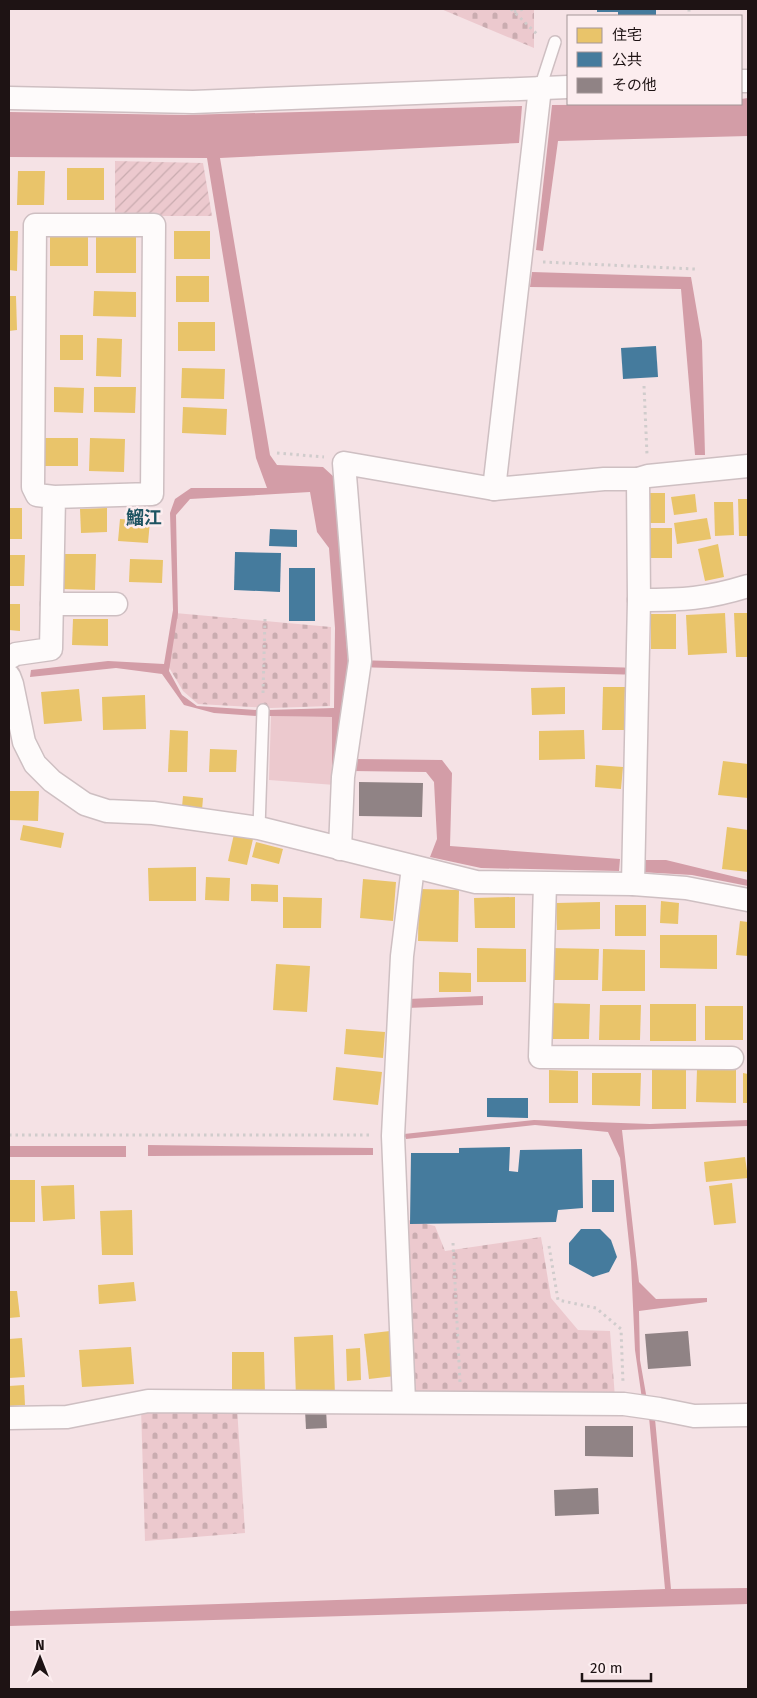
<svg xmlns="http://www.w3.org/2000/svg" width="757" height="1698" viewBox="0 0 757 1698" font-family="'Fira Sans','Noto Sans JP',sans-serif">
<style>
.grass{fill:#ecc9ce}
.cemetery{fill:url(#cemetery-stones)}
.garden{fill:url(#garden-furrows)}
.water{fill:#d39da7}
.homes{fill:#e9c46a}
.public{fill:#457b9d}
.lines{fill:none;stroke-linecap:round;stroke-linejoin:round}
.stream{stroke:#d39da7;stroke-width:7}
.building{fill:#908385}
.service-casing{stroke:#cebfc2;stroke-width:14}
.minor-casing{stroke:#cebfc2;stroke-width:25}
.path{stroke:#d0cccc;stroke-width:3;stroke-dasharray:2.5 4;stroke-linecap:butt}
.service{stroke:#fefbfb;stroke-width:11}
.minor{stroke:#fefbfb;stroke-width:22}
.labels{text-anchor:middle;stroke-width:5;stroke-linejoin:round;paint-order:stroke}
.neighbourhood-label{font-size:18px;font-weight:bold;fill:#1d5361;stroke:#fcedef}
</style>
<defs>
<pattern id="cemetery-stones" width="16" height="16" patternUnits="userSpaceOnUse" patternTransform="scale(1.25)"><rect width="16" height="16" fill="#ecc9ce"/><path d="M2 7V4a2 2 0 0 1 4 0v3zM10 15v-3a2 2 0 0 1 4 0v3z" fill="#caacb0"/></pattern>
<pattern id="garden-furrows" width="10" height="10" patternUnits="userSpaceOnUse" patternTransform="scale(1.25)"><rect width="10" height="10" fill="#ecc9ce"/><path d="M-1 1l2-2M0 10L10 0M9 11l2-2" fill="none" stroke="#caacb0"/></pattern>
</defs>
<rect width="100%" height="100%" fill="#f5e2e5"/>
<polygon class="grass" points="271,716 332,717 332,765 336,767 335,785 269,780"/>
<g class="cemetery">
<polygon points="441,9 534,9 534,48"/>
<polygon points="175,613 331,627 330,706 271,708 198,704 183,691 167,664"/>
<polygon points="404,1219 435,1226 445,1251 541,1237 551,1298 578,1330 610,1331 615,1398 410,1394"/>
<polygon points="237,1407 245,1533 145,1541 141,1408"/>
</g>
<polygon class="garden" points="115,161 203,163 212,216 115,216"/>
<g class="water">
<polygon points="748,98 748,136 558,141 543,251 536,250 552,105 741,104 741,99"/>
<polygon points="522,106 519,143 220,158 270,455 277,465 323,467 334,477 348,663 336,767 332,765 332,717 269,716 268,710 334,708 335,628 329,548 317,532 310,492 190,499 176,515 178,613 169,671 182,695 197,706 257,710 257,716 214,713 184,705 162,674 116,668 30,677 31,670 108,661 164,664 173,610 170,513 175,499 191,488 267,488 256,458 207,158 9,157 9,112 185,115"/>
<polygon points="532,272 691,277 702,341 705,455 695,455 681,289 530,287"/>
<polygon points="355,759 442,760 452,773 450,846 620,859 619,871 481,868 430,857 437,839 434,782 426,772 352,771"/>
<polygon points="640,860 666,860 748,880 748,886 692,875 640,872"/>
<polygon points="483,996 483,1005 407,1008 407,999"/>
<polygon points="534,1120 650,1124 748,1120 748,1126 622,1130 639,1282 656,1299 707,1298 707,1302 639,1311 640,1360 647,1400 642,1399 635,1350 631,1262 620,1158 608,1132 535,1125 406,1139 404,1134"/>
<polygon points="148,1145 373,1148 373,1155 148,1156"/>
<rect x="9" y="1146" width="117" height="11"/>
<polygon points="649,1417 655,1419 671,1589 748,1588 748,1604 9,1626 9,1611 665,1589"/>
</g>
<g class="homes">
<rect x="67" y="168" width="37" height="32"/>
<polygon points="18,171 45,171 44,205 17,205"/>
<polygon points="9,231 18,231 17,271 9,270"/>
<rect x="174" y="231" width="36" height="28"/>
<rect x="50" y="237" width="38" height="29"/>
<rect x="96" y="237" width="40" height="36"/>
<rect x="176" y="276" width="33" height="26"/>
<polygon points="94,291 136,292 136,317 93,316"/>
<polygon points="9,296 16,296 17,330 9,331"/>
<rect x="178" y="322" width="37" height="29"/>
<rect x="60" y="335" width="23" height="25"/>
<polygon points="97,338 122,339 121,377 96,376"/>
<polygon points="182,368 225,369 224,399 181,398"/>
<polygon points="54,387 84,388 83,413 54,412"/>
<polygon points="94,387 136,387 135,413 94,412"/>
<polygon points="183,407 227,409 226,435 182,433"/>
<rect x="43" y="438" width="35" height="28"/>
<polygon points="90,438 125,439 124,472 89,471"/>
<rect x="644" y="493" width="21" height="30"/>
<polygon points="695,494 697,512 674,515 671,497"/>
<polygon points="738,499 748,499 748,536 739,536"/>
<polygon points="714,502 733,502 734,535 715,536"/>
<rect x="9" y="508" width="13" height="31"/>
<polygon points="107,508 107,532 81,533 80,509"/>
<polygon points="707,518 711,539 677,544 674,523"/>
<polygon points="120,519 150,521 148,543 118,541"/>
<rect x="648" y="528" width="24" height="30"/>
<polygon points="718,544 724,577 705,581 698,549"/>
<polygon points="64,554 96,554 95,590 63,589"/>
<polygon points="9,555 25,555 24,586 9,586"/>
<polygon points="130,559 163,560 162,583 129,582"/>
<polygon points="9,604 20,604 20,631 9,630"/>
<polygon points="725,613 727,653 688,655 686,615"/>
<polygon points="734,613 748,613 748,657 736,657"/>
<rect x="651" y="614" width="25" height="35"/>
<polygon points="73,619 108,619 108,646 72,645"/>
<polygon points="565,687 565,714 532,715 531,688"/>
<polygon points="603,687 625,687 624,730 602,730"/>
<polygon points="79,689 82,721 44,724 41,692"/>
<polygon points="145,695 146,729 103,730 102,697"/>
<polygon points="170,730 188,731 187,772 168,772"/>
<polygon points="584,730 585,759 539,760 539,731"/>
<polygon points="210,749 237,750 236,772 209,772"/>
<polygon points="723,761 748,764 748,798 718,795"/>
<polygon points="596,765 623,767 621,789 595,787"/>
<polygon points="9,791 39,791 38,821 9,820"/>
<polygon points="183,796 203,798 202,810 182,807"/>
<polygon points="23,825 64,833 61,848 20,840"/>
<polygon points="727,827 748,830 748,872 722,869"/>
<polygon points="234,834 253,839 247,865 228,861"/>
<polygon points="256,842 283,849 279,864 252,857"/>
<polygon points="196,867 196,901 149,901 148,868"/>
<polygon points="206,877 230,878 229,901 205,900"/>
<polygon points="363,879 396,882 393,921 360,918"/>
<polygon points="251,884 278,885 278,902 251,901"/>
<polygon points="419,889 459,890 458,942 418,941"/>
<polygon points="283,897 322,898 321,928 283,928"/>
<polygon points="515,897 515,928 475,928 474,898"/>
<polygon points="661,901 679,903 678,924 660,923"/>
<polygon points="600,902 600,929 557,930 556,903"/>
<rect x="615" y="905" width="31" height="31"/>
<polygon points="740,921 748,922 748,956 736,955"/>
<polygon points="660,935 717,935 717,969 660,968"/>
<polygon points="477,948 526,949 526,982 477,982"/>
<polygon points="550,948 599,949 598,980 550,980"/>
<polygon points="603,949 645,950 645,991 602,991"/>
<polygon points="276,964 310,966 307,1012 273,1010"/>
<polygon points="439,972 471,973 471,992 439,992"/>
<polygon points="549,1003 590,1004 589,1039 549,1039"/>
<rect x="650" y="1004" width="46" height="37"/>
<polygon points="600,1005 641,1005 640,1040 599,1040"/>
<rect x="705" y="1006" width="38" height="34"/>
<polygon points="346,1029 385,1032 383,1058 344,1054"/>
<polygon points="336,1067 382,1072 378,1105 333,1100"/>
<polygon points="697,1069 736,1070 736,1103 696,1102"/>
<polygon points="549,1070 578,1071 578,1103 549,1103"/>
<rect x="652" y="1070" width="34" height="39"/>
<polygon points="592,1073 641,1073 640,1106 592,1105"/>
<polygon points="743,1073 748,1074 748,1103 743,1103"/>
<polygon points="745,1157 748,1178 706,1182 704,1162"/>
<rect x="9" y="1180" width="26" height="42"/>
<polygon points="732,1183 736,1223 714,1225 709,1186"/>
<polygon points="74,1185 75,1219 43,1221 41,1186"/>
<polygon points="132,1210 133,1255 102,1255 100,1211"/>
<polygon points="134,1282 136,1301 99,1304 98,1285"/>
<polygon points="9,1291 17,1291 20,1317 9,1318"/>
<polygon points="390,1331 395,1376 369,1379 364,1334"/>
<polygon points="333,1335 335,1396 296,1398 294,1337"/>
<polygon points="22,1338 25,1377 9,1378 9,1339"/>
<polygon points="131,1347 134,1384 82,1387 79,1350"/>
<polygon points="360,1348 361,1380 347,1381 346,1349"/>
<polygon points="232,1352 264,1352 265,1394 232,1394"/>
<polygon points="24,1385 25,1405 9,1406 9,1386"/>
</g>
<g class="public">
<polygon points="597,9 656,9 656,16 618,16 618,12 597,12"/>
<polygon points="656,346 658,377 623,379 621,348"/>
<polygon points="270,529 297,530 297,547 269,546"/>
<polygon points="235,552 281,553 280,592 234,590"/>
<rect x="289" y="568" width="26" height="53"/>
<polygon points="487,1098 528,1098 528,1118 487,1117"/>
<polygon points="510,1147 509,1171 518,1172 520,1150 582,1149 583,1208 558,1210 556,1222 410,1224 411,1153 459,1153 459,1148"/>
<rect x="592" y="1180" width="22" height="32"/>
<polygon points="581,1229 600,1229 611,1240 617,1257 609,1272 593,1277 569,1264 569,1243"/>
</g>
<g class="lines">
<polyline class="stream" points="373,664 624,671"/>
</g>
<g class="building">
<polygon points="359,782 423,783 422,817 359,816"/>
<polygon points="688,1331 691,1366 648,1369 645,1334"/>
<polygon points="326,1409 327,1428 306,1429 305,1410"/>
<polygon points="585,1426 633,1426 633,1457 585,1456"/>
<polygon points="598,1488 599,1514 555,1516 554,1490"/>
</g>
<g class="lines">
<g class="service-casing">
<g id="service">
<polyline points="540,88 555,42"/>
<polyline points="259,828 263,710"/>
</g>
</g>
<g class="minor-casing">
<g id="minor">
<polyline points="741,81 748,81"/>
<polyline points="540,88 494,489 604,479 638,479 639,600 633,884"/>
<polyline points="9,98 193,102 568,87"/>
<polyline points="638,479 648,476 748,466"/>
<path d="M639,600C683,600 706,599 748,586"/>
<polyline points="52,604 116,604"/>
<polyline points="9,658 16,654 51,649 54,497 37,495 33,487 35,225 154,225 152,494 54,497"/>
<polyline points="9,676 12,684 24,742 35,764 52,781 85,804 107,811 153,813 259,828 476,882 633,884 686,888 748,900"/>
<polyline points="340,849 343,777 360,661 344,463 494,489"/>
<polyline points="545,884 540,1057 732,1058"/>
<polyline points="404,1401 393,1136 402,956 413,867"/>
<polyline points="9,1418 67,1417 148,1401 624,1404 659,1409 694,1416 748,1415"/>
</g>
</g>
<g class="path">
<polyline points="511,9 539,36"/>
<polyline points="689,9 689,16"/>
<polyline points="514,12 524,9"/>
<polyline points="543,262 695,269"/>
<polyline points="644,386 647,455"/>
<polyline points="277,453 324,457"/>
<polyline points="263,693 265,619"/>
<polyline points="9,1135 370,1135"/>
<polyline points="453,1243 460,1382"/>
<polyline points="549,1246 558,1300 596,1308 621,1329 623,1383"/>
</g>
<use href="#service" class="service"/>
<use href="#minor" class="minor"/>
</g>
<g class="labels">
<g class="neighbourhood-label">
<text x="144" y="524">鰡江</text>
</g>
</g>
<rect width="757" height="1698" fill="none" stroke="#1e1314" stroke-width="20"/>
<rect x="567" y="15" width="175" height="90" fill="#fcedef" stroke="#a39697"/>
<rect x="577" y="28" width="25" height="15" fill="#e9c46a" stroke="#a39697"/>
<text x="612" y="40" font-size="15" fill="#1e1314">住宅</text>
<rect x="577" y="52" width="25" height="15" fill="#457b9d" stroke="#a39697"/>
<text x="612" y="65" font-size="15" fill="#1e1314">公共</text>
<rect x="577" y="78" width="25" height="15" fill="#908385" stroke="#a39697"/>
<text x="612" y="90" font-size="15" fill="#1e1314">その他</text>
<g transform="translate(40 1658)" stroke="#fcedef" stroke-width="4" paint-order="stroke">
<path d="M0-4L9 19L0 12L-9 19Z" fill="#1e1314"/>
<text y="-8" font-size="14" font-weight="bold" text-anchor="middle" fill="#1e1314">N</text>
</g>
<path d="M582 1673v8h69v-8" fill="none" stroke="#1e1314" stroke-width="2.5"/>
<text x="590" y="1673" font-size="15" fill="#1e1314" stroke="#fcedef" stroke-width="4" paint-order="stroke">20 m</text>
</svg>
